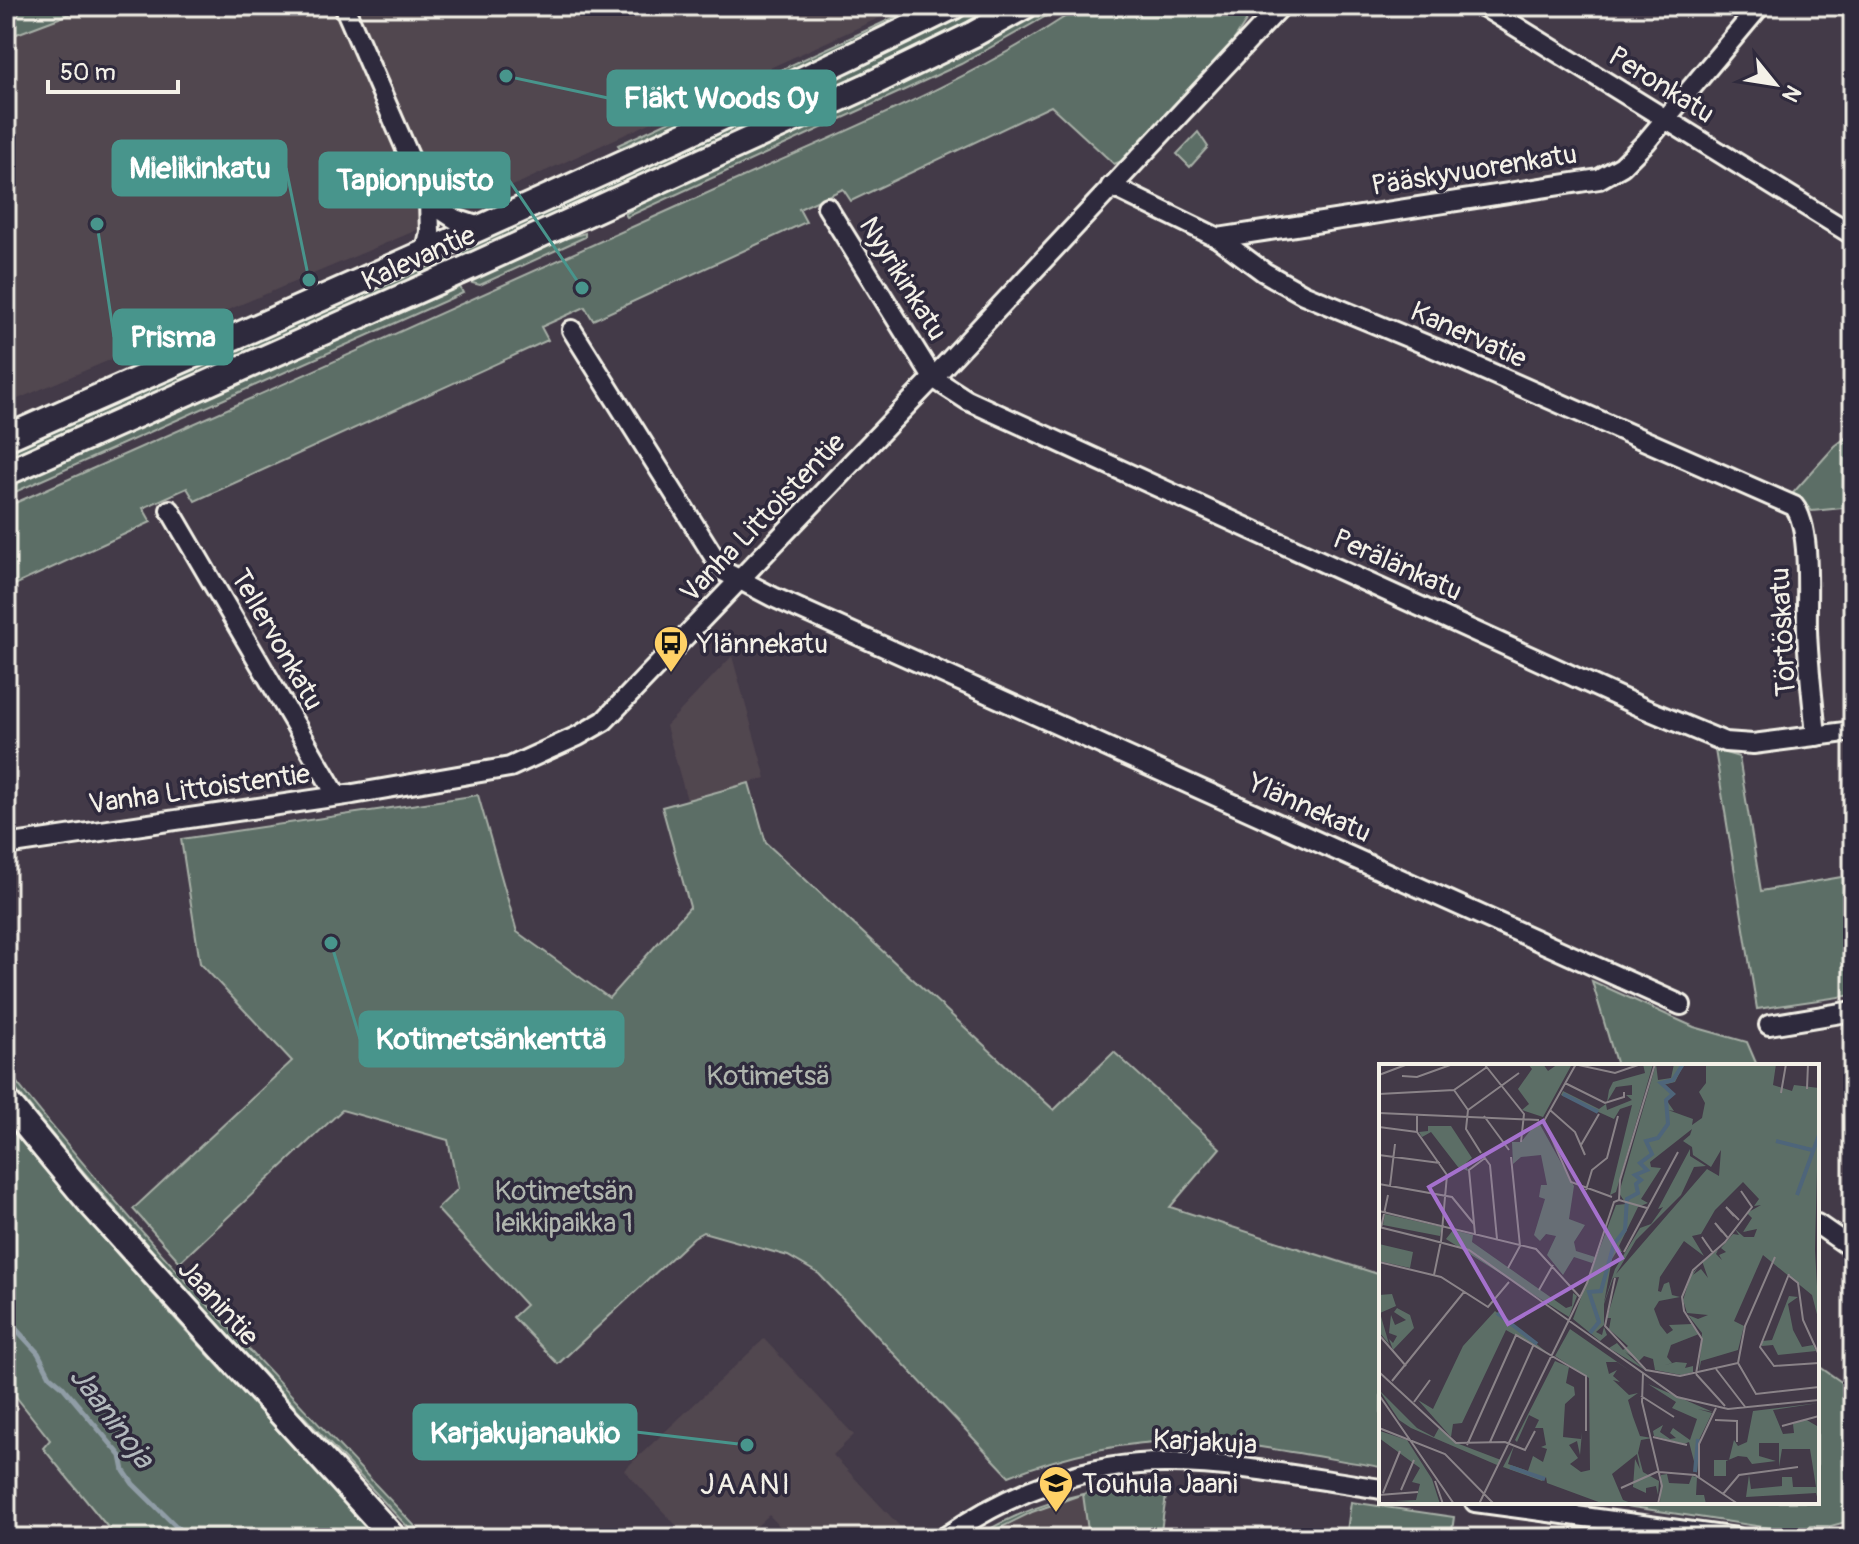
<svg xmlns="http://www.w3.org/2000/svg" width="1859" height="1544" viewBox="0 0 1859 1544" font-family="Pangolin,sans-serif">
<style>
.built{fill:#51464f}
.green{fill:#5c6e66;stroke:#a8b0a7;stroke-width:2}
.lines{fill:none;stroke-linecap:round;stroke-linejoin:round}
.stream{stroke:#909da6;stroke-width:5}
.minor-casing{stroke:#f4f1e8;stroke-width:24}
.secondary-casing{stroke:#f4f1e8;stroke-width:30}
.minor{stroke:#2f2a3d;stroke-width:18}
.secondary{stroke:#2f2a3d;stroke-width:24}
.labels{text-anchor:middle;stroke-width:7;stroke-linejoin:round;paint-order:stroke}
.street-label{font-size:28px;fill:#f4f1e8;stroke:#2f2a3d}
.poi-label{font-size:28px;fill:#f4f1e8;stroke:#2f2a3d;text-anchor:start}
.park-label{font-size:28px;fill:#b0b6ae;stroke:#2f2a3d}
.water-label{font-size:30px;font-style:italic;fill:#b2b9bc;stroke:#2f2a3d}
.neighbourhood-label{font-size:30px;letter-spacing:2px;fill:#f4f1e8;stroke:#2f2a3d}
.inset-river{fill:none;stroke:#4e657a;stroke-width:4}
.inset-road{fill:none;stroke:#8a8388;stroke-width:2}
.view{fill:#a571cd;fill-opacity:0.15;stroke:#a571cd;stroke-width:4}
.inset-edge{fill:none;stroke:#f4f1e8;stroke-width:4}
.leader{fill:none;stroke:#48958c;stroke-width:3}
.callout-dot{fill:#48958c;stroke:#2f2a3d;stroke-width:3}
.callout{fill:#48958c;stroke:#48958c;stroke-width:3}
.callout-label{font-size:30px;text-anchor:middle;font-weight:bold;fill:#fff}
</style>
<rect width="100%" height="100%" fill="#433a48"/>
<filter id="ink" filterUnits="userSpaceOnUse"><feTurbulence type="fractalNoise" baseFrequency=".0125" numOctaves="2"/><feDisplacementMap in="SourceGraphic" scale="16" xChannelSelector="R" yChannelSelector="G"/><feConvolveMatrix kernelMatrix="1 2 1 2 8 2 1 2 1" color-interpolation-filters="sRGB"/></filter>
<g filter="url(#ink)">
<g class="built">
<polygon points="91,6 905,6 410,233 6,404 6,38"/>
<polygon points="732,656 766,778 687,800 666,726"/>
<polygon points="764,1339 854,1435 833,1455 909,1536 908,1538 791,1538 769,1515 744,1538 688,1538 624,1470"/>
<polygon points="1084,1494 1089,1538 980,1538 1032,1512"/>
</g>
<g class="green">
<polygon points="6,6 91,6 6,38"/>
<polygon points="919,6 934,6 836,53 620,148 618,145"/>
<polygon points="982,6 1006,6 968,27 462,261 457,248 905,44"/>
<polygon points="1045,6 1064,6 961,64 627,217 625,214 657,194 1028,17"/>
<path d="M1081,6H1253L1243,16L1247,20L1226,52L1122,161L1114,164L1051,106L851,201L843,189L799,209L806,222L593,320L585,307L541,327L548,340L195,501L187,488L143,508L151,522L6,589V507C239,404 471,301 703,195C829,137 966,85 1081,6Z"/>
<polygon points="1198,132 1208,147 1190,167 1177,154"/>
<polygon points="585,233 585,237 480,285 472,283 470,277 543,245"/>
<polygon points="447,251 453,264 6,461 6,450"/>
<polygon points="460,287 463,293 6,496 6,485"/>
<polygon points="1853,432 1853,507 1812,511 1793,493 1835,446"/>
<polygon points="1715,750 1739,757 1761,891 1853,875 1853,995 1757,1009"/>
<path d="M749,783L766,843L1054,1110L1114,1052L1220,1148L1170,1207L1381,1275V1467C1315,1457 1248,1441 1181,1441C1121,1441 1065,1455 1009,1476L819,1274L788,1256L703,1232L694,1237L558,1364L513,1317L526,1305L437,1209L458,1189L448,1140L342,1110L180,1262L133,1209L292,1061L200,963L181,839L478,795L517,932L609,998L690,907L662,807Z"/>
<polygon points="1592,981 1694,1027 1747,1042 1756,1063 1761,1066 1617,1066"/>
<path d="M6,1069C136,1234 282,1385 426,1538H418C277,1387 134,1239 6,1077Z"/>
<path d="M6,1123C124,1267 251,1402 378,1538H104L111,1531L43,1448L50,1440L6,1384Z"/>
<polygon points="1817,1365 1853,1390 1853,1458 1843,1465 1853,1477 1853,1520 1831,1526 1811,1526 1808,1534 1600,1502 1817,1502"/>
<path d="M1168,1482L1160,1538H1089L1083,1494L1032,1512L980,1538H974C1035,1501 1098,1486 1168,1482Z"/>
<polygon points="1351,1502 1454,1517 1451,1538 1346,1538"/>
</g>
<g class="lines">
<g class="stream">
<polyline points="6,10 16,6"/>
<polyline points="6,1318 38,1353 50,1376 62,1386 121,1456 124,1471 133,1484 188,1538"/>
</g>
<g class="minor-casing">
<g id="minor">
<polyline points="344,6 429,202 430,232 426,251"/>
<polyline points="1483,6 1853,235"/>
<path d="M1111,186L1218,238L1264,272L1303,294L1434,348L1794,506C1812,528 1806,600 1807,629C1808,665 1813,701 1816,736"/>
<polyline points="429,202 455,219 480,227"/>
<polyline points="827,207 933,378 967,400 1643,708 1725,742 1753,744 1853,731"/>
<polyline points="1218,238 1599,179 1622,166 1646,142 1760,6"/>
<polyline points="572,330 723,571 773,597 1681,1005"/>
<polyline points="170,510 337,796"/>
<polyline points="6,845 353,794 510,767 578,736 604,721 933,378 1281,6"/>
<polyline points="1769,1025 1853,1011"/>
<polyline points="1817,1224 1853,1249"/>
<polyline points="1475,1502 1737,1538"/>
<path d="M944,1538C1008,1492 1089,1462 1168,1463C1239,1463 1311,1479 1381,1489"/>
</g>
</g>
<g class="secondary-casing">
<g id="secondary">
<path d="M6,438C323,297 643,160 954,6"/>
<polyline points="6,473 463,270 865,87 974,34 1025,6"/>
<polyline points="6,1101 91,1204 394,1538"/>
</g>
</g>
<use href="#minor" class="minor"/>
<use href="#secondary" class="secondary"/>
</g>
</g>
<defs>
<g id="bus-pin" transform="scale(1.8)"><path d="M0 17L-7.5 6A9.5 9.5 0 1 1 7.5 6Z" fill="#ffd166" stroke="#2f2a3d"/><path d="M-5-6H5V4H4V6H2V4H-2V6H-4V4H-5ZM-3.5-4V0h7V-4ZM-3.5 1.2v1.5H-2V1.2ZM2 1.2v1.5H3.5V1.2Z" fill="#111"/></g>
<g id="school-pin" transform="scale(1.8)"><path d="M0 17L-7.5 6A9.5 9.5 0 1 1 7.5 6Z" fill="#ffd166" stroke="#2f2a3d"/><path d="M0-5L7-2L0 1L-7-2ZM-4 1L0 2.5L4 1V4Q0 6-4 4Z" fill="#111"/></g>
</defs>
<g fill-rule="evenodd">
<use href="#bus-pin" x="671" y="643"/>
<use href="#school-pin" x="1056" y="1483"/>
</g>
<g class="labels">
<g class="street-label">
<text transform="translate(1662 84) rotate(32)" y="10">Peronkatu</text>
<text transform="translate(1474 169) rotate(-9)" y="10">Pääskyvuorenkatu</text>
<text transform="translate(418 257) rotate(-24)" y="10">Kalevantie</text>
<text transform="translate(904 278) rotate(58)" y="10">Nyyrikinkatu</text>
<text transform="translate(1469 334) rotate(24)" y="10">Kanervatie</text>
<text transform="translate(762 517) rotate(-46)" y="10">Vanha Littoistentie</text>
<text transform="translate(1398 564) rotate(24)" y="10">Perälänkatu</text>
<text transform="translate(1782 632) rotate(-93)" y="10">Törtöskatu</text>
<text transform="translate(278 639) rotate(60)" y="10">Tellervonkatu</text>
<text transform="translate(199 788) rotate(-8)" y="10">Vanha Littoistentie</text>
<text transform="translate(1310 807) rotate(24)" y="10">Ylännekatu</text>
<text transform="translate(219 1302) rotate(48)" y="10">Jaanintie</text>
<text transform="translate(1205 1441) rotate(3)" y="10">Karjakuja</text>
</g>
<g class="poi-label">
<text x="697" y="653">Ylännekatu</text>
<text x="1082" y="1493">Touhula Jaani</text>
</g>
<g class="park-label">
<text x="768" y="1085">Kotimetsä</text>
<text x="564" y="1200">Kotimetsän<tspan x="564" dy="32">leikkipaikka 1</tspan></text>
</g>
<g class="water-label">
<text transform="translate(112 1417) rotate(53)" y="10">Jaaninoja</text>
</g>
<g class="neighbourhood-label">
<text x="746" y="1494">JAANI</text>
</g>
</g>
<g transform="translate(1379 1064)">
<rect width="440" height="440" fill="#433a48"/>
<path d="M149,0H164L169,7L179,0H193L164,53L143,46L150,40L139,25L153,5ZM264,0H274L237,128L231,131L253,41L241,45L235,55L182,31L184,27L220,45L227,40L228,46L253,36L247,31H253V21L237,23L228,38L230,26L234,18L266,9ZM277,0L279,16L292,14L295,0H305L296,18L284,21L296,30L288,37L295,47L289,46L314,55L313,61L323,54L326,39L320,28L327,19V0H397L394,21L413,27L415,21L440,24L436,186L440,258L433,231L384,191L355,257L365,262L359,286L322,297L320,307L323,269L309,251L319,255L329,251L308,249L304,236L312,211L319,203L314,211L322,205L329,214L323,197L339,186L337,190L343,196L340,191L347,188L342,184L354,170L360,171L356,165L365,173H375L378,165L364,168L373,154L368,149L382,141L375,142L380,135L364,118L336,146L322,170L313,172L325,192L305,177L281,213L279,227L282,228L285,220L290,218L293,231L301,233L280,237L275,245L281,261L288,270L294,266L290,261L313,260L320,270L292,281L288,293L293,299L283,302L297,298L308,299L306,304L314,302V308L302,311L276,306L274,295L265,292L260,297L246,288L266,306L230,284L238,279L244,286L249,282L230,265L232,254H228L240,213L234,214L225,240V261L217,268L223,271L225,263L228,271L221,277L194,255L237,141L247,140L240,129ZM313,65L311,71L304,77L313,83L314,91L332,103L342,86L340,112L328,105L237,210L257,176L302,131L315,103L327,102L311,92V85L279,145L284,143L272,160L261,164L236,205L225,239L233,195L238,187L243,188L240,182L259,143L269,139L262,135L282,104L272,103L271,98ZM159,57L195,122L190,155L206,161L195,178L197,187L216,193L213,199L195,193L184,211L168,191L177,172L167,170L161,177L155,171L166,135L160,133L162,121H168L162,91L142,93L134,100L133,78H142ZM49,62H72L93,94L87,99L89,107L79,103L52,68L43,73L40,68L49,67ZM6,150L63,163L61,172L4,161ZM74,166L94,171L93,178L187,244L193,242L194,229L198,232L190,253L67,175ZM0,180L34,188L31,204L0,197ZM13,230L17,242L1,249L10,280L0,268V231ZM410,232L419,233L409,240L414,266L423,283L434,281L437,287L399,291L394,281L383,282V277L393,276ZM18,244L31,251L35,264L14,286L10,275L14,279L18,272L10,269L12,251L16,261L27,256L15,248ZM116,247L170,290L127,266L83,359L74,360L72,373L39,336L54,345L84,282ZM191,265L257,311L238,298H227L230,310L238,306L234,312L241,318L234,316L250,331L259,329L249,336L254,353L261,372L273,374L262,376L259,389L264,408L280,417L279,431L277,422L267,424V429L254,423L256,395L261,405L258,390L233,410L244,436L255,440H225L168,419L167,413L163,417L124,403L135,382L129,400L149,407L154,392L164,398L168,385L162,383L167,381L164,364H156L160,356L150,351L138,378L136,376L176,297L190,303L187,319L195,323L196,331L186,340L184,373L202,375L203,368L201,391L198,377L190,381L199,394L191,400L202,408L211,406L210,314L176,292ZM269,320L334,348L319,345L333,349L320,376L318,409L310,378L305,380L275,372L274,367L284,361L281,368L291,375L297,374L291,369L294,364L311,376L318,355L293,344L297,338ZM0,326L38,364L55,373L60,364L80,380L122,396L118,401L32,364L20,356ZM440,339L394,346L404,370L415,369L414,360L426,355L438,362L440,440L437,429L367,433L370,411L372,425L403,422V413H413L414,423H437L431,385H403L400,403V379H380V392L397,397L373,400L368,393L359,392L347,397V412H335V396H350L355,376L359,382L368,378L374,347ZM1,367L28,376L53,415L61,440L16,437L37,436L41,420L33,418L41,404L0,374ZM288,410L290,419L310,420L313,412L318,413L317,431H325L327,440H281L282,411Z" fill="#5c6e66" fill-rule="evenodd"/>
<path class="inset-river" d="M184,30L219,48M397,77L433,86M418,131L440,71M118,249L158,280M211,269L220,258L210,228L222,227L235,180L246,166L248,135L259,129L257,120L262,116L256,111L268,106L261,99L273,90L267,77L279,74L289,60L287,36L294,30L282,19L294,16L304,0M131,403L166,415M316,408L319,375"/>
<path class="inset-road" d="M195,0L236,9L262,0M197,0L165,57L192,118L233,133M106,1L145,50L142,78M0,11L29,0M23,12L38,13L74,0M186,19L226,39L245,33V28M428,25L429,0M75,26L89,46M402,29L407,0M0,30L75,26L108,3M171,46L196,68L206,91M0,49L160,56M38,50V68L68,111L62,178M105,52L130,86M0,63L38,68M202,81L220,50M102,89L87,65L89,46L140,9M103,90L111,101L118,175M0,91L61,99M0,120L73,133L95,160M11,122L16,80M207,126L213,106L228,94L239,52M240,136L268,144M0,147L157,185L201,233M355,152L347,143L360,156M0,163L44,174M2,164L9,131M343,168L336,159L349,174M96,170L90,106L106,94M41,173L90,186L298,333L349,345L440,336M329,182L323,173L334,189M245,188L299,88M0,198L62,213L109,243L130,218M129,204L141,182L132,93M410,210L381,283L395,302L440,299M55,211L62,177M409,211L419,219L424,256L440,291M236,214L226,262L267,306L301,312L359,299M160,226L174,201M0,271L27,302M359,299L366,262L396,193M359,299L377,330L440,323M337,305L367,344M0,308L77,379L126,378L146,386L156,367M264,309L263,338L283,422L279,440M317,310L323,275L305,247L303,233L314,206L346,178L373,143L362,127M317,310L346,342M13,317L85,228M0,331L75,440M262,332L295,353M35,338L51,316M336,356L358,357V378M403,362L440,352M0,364L66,390L115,440M274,373L308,381M111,378L154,282M88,381L137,271L207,312V367M280,408L316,411L359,440M320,413V380L337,344M56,417L64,440M242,424L280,407M22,426L35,396M4,429L21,387M344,430L360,411L419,403M0,431L39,428M100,440L208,219L235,138L240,136L241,116L276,0"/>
<path class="view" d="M164,57L243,194L129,260L50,123Z"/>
<rect width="440" height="440" class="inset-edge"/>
</g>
<path class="leader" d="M506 76L608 98M309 280L286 168M582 288L509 180M97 224L114 337M331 943L360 1039M747 1445L636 1432"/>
<g class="callout-dot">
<circle cx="506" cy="76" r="8"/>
<circle cx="309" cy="280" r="8"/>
<circle cx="582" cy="288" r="8"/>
<circle cx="97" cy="224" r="8"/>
<circle cx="331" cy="943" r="8"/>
<circle cx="747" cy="1445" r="8"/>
</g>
<g class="callout">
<rect x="608" y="71" width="227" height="54" rx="8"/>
<rect x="113" y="141" width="173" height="54" rx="8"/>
<rect x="320" y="153" width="189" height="54" rx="8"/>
<rect x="114" y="310" width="118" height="54" rx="8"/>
<rect x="360" y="1012" width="263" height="54" rx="8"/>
<rect x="414" y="1405" width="222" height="54" rx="8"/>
</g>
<g class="callout-label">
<text x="721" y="108">Fläkt Woods Oy</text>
<text x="200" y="178">Mielikinkatu</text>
<text x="415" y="190">Tapionpuisto</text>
<text x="173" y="347">Prisma</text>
<text x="491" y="1049">Kotimetsänkenttä</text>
<text x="525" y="1443">Karjakujanaukio</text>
</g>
<rect width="1859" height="1544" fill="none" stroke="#2f2a3d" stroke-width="32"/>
<rect x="16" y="16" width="1827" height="1512" fill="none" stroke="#f4f1e8" stroke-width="3" filter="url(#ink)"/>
<g transform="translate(1775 84) rotate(120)" stroke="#2f2a3d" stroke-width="6" paint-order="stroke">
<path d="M0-6L14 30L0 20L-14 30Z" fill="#f4f1e8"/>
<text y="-12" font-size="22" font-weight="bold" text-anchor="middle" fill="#f4f1e8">N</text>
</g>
<path d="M48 80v12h130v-12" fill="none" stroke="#f4f1e8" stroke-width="4"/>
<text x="60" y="80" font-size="24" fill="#f4f1e8" stroke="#2f2a3d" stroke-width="6" paint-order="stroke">50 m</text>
</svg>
